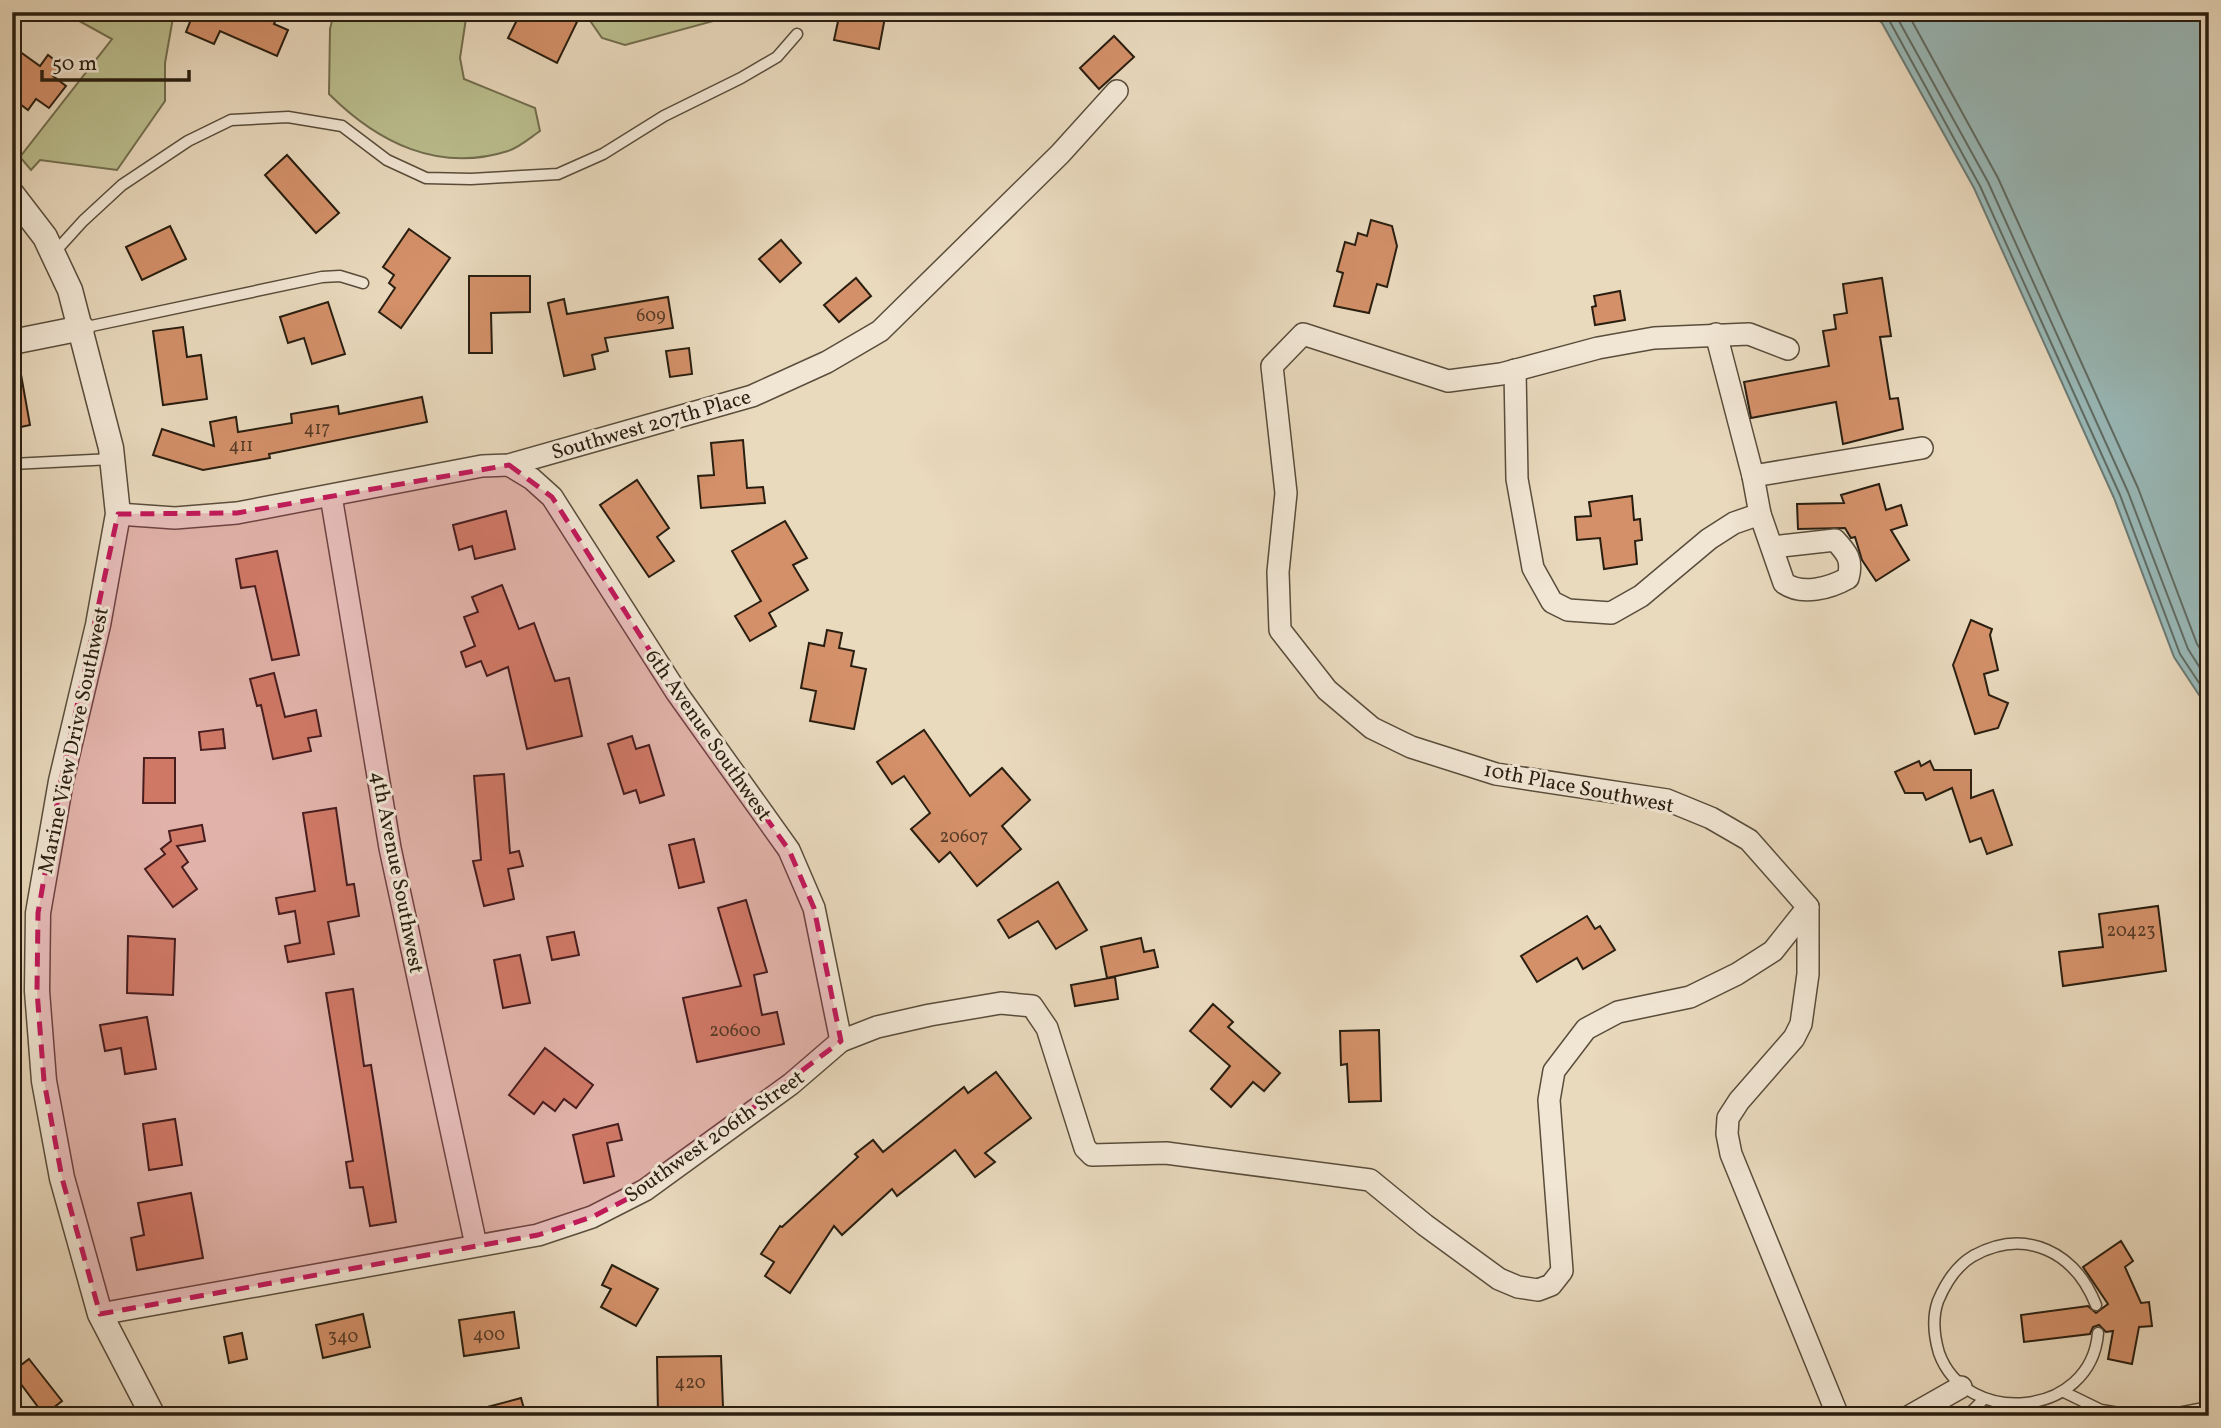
<svg xmlns="http://www.w3.org/2000/svg" width="2221" height="1428" viewBox="0 0 2221 1428" font-family="Vollkorn,serif">
<style>
.green{fill:#bbbe8e;stroke:#726e4f;stroke-width:2}
.water{fill:#99b9b8;stroke:#6c7b75;stroke-width:2}
.lines{fill:none;stroke-linecap:round;stroke-linejoin:round}
.shore{stroke:#616c64;stroke-width:2}
.building{fill:#d39069;stroke:#291e10;stroke-width:2}
.service-casing{stroke:#594d3b;stroke-width:13}
.minor-casing{stroke:#594d3b;stroke-width:24}
.tertiary-casing{stroke:#594d3b;stroke-width:27}
.service{stroke:#f1e6d4;stroke-width:10}
.minor{stroke:#f1e6d4;stroke-width:21}
.tertiary{stroke:#f1e6d4;stroke-width:24}
.marked{fill:#c2185b;fill-opacity:0.2;stroke:#c2185b;stroke-width:5;stroke-dasharray:14 9;stroke-linejoin:round}
.labels{text-anchor:middle;stroke-width:6;stroke-linejoin:round;paint-order:stroke}
.number-label{font-size:18px;fill:#543a26}
.street-label{font-size:21px;fill:#291e10;stroke:#f1e6d4}
</style>
<rect width="100%" height="100%" fill="#e9d9bd"/>
<filter id="stains"><feTurbulence type="fractalNoise" baseFrequency=".00286" numOctaves="4"/><feColorMatrix values="0 0 0 0 .2 0 0 0 0 .09 0 0 0 0 .02 0 0 0 .5 -.17"/></filter>
<radialGradient id="worn" r=".72"><stop offset=".6" stop-color="#630" stop-opacity="0"/><stop offset="1" stop-color="#630" stop-opacity=".3"/></radialGradient>
<g class="green">
<polygon points="63,12 174,12 165,63 165,101 117,170 40,160 31,170 20,157 112,39"/>
<path d="M334,12H467L460,58L464,79L535,108L540,131C531,137 520,147 508,151C439,173 378,143 329,94L330,29Z"/>
<polygon points="584,12 726,12 721,19 625,45 602,38"/>
</g>
<polygon class="water" points="1869,12 2209,12 2209,710 2174,657 2114,498 1974,188 1882,23"/>
<g class="lines">
<g class="shore">
<polyline points="1880,12 1889,20 1980,186 2120,495 2180,654 2209,698"/>
<polyline points="1894,12 1988,182 2128,492 2188,649 2209,682"/>
<polyline points="1907,12 1998,178 2138,488 2197,644 2209,662"/>
</g>
</g>
<g class="building">
<polygon points="194,12 211,12 226,18 228,12 279,12 274,24 288,30 277,56 220,31 214,44 186,32"/>
<polygon points="521,12 558,12 577,22 557,63 508,38"/>
<polygon points="840,12 886,12 879,49 834,40"/>
<polygon points="1114,36 1134,57 1099,89 1080,68"/>
<polygon points="12,46 40,66 48,55 61,65 53,76 66,86 49,108 36,99 28,110 12,98"/>
<polygon points="287,155 339,213 316,233 265,175"/>
<polygon points="1371,220 1392,226 1397,246 1387,287 1377,284 1369,313 1334,306 1343,273 1337,271 1345,242 1355,245 1358,233 1367,236"/>
<polygon points="170,226 186,259 142,280 126,247"/>
<polygon points="409,229 450,258 401,328 379,312 395,288 389,283 394,275 383,267"/>
<polygon points="781,240 801,263 780,282 759,259"/>
<polygon points="469,276 530,276 530,312 491,313 492,353 469,353"/>
<polygon points="856,278 871,296 839,322 824,305"/>
<polygon points="1882,278 1891,336 1880,337 1890,399 1898,398 1903,429 1843,444 1836,402 1751,418 1744,382 1829,366 1823,331 1836,329 1834,315 1847,313 1843,284"/>
<polygon points="1620,291 1625,320 1595,325 1592,307 1596,306 1594,296"/>
<polygon points="668,297 673,328 605,338 608,351 592,355 595,369 564,376 548,303 564,299 567,314"/>
<polygon points="328,302 345,354 312,364 304,338 288,343 280,317"/>
<polygon points="183,327 187,357 201,355 207,399 163,405 153,331"/>
<polygon points="689,348 692,374 670,377 666,351"/>
<polygon points="20,369 30,425 12,429 12,370"/>
<polygon points="422,397 427,422 269,454 270,458 203,470 153,455 162,429 214,446 210,422 236,417 238,432 292,423 291,414 338,406 339,414"/>
<polygon points="743,440 747,488 763,487 765,503 701,508 698,476 714,475 711,443"/>
<polygon points="637,480 669,528 657,537 674,561 649,577 600,505"/>
<polygon points="1879,484 1886,510 1901,505 1907,525 1891,530 1909,560 1876,581 1862,560 1855,537 1851,538 1845,528 1798,529 1797,504 1844,503 1841,495"/>
<polygon points="1632,496 1634,520 1640,519 1642,540 1635,541 1637,564 1604,569 1600,538 1577,540 1575,517 1591,516 1589,502"/>
<polygon points="506,511 515,549 475,559 472,546 459,550 453,525"/>
<polygon points="785,521 807,558 793,565 808,590 769,613 776,626 750,641 735,616 761,601 732,551"/>
<polygon points="277,551 299,655 272,660 255,586 241,588 236,559"/>
<polygon points="502,585 519,629 534,623 555,681 569,678 582,736 527,749 508,667 487,676 481,661 466,667 461,652 475,646 464,617 478,612 472,597"/>
<polygon points="1971,620 1992,629 1990,635 1998,670 1984,674 1989,695 2008,703 1998,728 1975,734 1953,665"/>
<polygon points="827,630 842,633 839,648 854,651 851,666 866,669 854,729 810,721 816,691 801,688 809,643 824,646"/>
<polygon points="274,673 285,717 316,710 321,736 308,738 311,751 273,759 261,705 257,706 250,679"/>
<polygon points="223,729 225,748 201,750 199,732"/>
<polygon points="924,730 970,796 1002,768 1030,800 1002,826 1021,849 977,886 950,852 939,862 911,829 930,813 904,776 892,784 877,762"/>
<polygon points="632,736 636,749 649,745 664,795 640,803 636,790 624,794 608,744"/>
<polygon points="144,758 175,758 175,803 143,803"/>
<polygon points="1919,761 1921,766 1930,761 1934,770 1971,770 1971,798 1993,790 2012,845 1987,854 1981,838 1970,842 1952,788 1926,800 1923,793 1905,793 1895,772"/>
<polygon points="504,774 510,853 519,851 523,866 508,869 514,899 484,906 473,861 481,860 474,776"/>
<polygon points="336,808 347,885 354,884 359,916 328,922 334,954 288,962 285,946 300,943 295,911 279,914 276,898 315,891 303,813"/>
<polygon points="202,825 205,841 177,846 188,862 182,867 197,889 173,907 145,869 165,854 161,849 171,841 169,831"/>
<polygon points="694,839 704,882 679,888 669,845"/>
<polygon points="1058,882 1087,930 1056,949 1038,921 1009,938 998,920"/>
<polygon points="746,900 767,972 754,975 762,1015 777,1012 784,1044 697,1062 683,998 741,986 718,908"/>
<polygon points="2158,906 2166,971 2063,986 2059,952 2103,947 2099,914"/>
<polygon points="1587,916 1595,929 1600,926 1615,950 1583,969 1577,958 1537,982 1521,956"/>
<polygon points="574,932 579,955 552,960 547,937"/>
<polygon points="128,936 175,939 173,995 127,993"/>
<polygon points="1141,938 1144,952 1154,950 1158,967 1107,978 1101,947"/>
<polygon points="520,955 530,1003 503,1008 494,960"/>
<polygon points="1115,977 1118,999 1075,1006 1071,985"/>
<polygon points="353,989 364,1066 371,1065 396,1222 370,1226 363,1187 350,1188 346,1162 353,1161 326,993"/>
<polygon points="1213,1004 1233,1022 1228,1027 1280,1073 1264,1091 1253,1082 1231,1107 1211,1089 1230,1066 1190,1031"/>
<polygon points="147,1017 156,1069 125,1074 121,1048 105,1051 100,1025"/>
<polygon points="1379,1030 1381,1101 1349,1102 1347,1064 1341,1065 1340,1031"/>
<polygon points="545,1048 593,1085 576,1108 564,1099 555,1111 543,1102 534,1114 509,1095"/>
<polygon points="996,1072 1031,1118 985,1153 995,1162 975,1177 955,1150 897,1196 892,1189 842,1235 834,1226 790,1293 765,1276 774,1262 761,1254 780,1226 782,1227 858,1157 855,1154 873,1140 883,1152 964,1087 968,1093"/>
<polygon points="175,1119 182,1165 149,1170 143,1124"/>
<polygon points="618,1124 622,1140 607,1143 614,1176 584,1183 573,1135"/>
<polygon points="191,1193 203,1258 137,1270 131,1238 144,1235 138,1203"/>
<polygon points="2121,1241 2133,1261 2125,1267 2141,1303 2149,1302 2152,1326 2139,1327 2132,1364 2108,1359 2113,1331 2106,1332 2099,1325 2093,1327 2090,1334 2024,1342 2021,1315 2088,1306 2096,1313 2108,1304 2083,1267"/>
<polygon points="612,1265 658,1289 636,1326 601,1307 611,1289 602,1285"/>
<polygon points="514,1312 519,1348 464,1356 459,1320"/>
<polygon points="363,1314 370,1347 323,1358 316,1325"/>
<polygon points="242,1333 247,1359 229,1363 224,1337"/>
<polygon points="721,1356 723,1407 689,1407 689,1416 658,1416 657,1357"/>
<polygon points="29,1359 62,1401 44,1415 12,1372"/>
<polygon points="521,1398 526,1416 473,1416 472,1411"/>
</g>
<g class="lines">
<g class="service-casing">
<g id="service">
<polyline points="53,254 83,221 122,185 188,141 231,120 288,117 342,126 387,160 426,178 471,179 558,174 603,154 664,116 741,78 777,57 797,34"/>
<polyline points="82,328 322,277 340,276 363,283"/>
<polyline points="12,464 112,459"/>
<path d="M2096,1305C2075,1252 2026,1227 1973,1256C1956,1266 1946,1282 1938,1301C1932,1318 1934,1336 1939,1353C1966,1428 2091,1418 2098,1333"/>
<polyline points="2064,1392 2101,1410 2137,1416"/>
<polyline points="1967,1416 1982,1401"/>
<polyline points="2163,1416 2209,1407"/>
</g>
</g>
<g class="minor-casing">
<g id="minor">
<path d="M1716,334L1753,476L1760,514L1784,583C1802,596 1830,588 1848,578C1853,560 1847,553 1835,540L1773,547"/>
<polyline points="1788,349 1749,334 1654,338 1598,348 1501,374 1448,381 1303,334 1272,366 1286,493 1278,572 1280,630 1327,690 1372,728 1411,747 1496,774 1667,800 1711,818 1749,840 1808,907 1808,974 1801,1024 1794,1038 1739,1101 1728,1118 1727,1134 1731,1154 1838,1416"/>
<polyline points="1515,370 1517,479 1533,568 1552,602 1568,610 1611,613 1641,596 1709,539 1734,523 1760,514"/>
<polyline points="509,465 532,479 552,497 677,693 789,850 814,908 841,1041"/>
<polyline points="1753,476 1922,448"/>
<polyline points="331,496 390,848 476,1245"/>
<polyline points="118,514 175,518 237,513 482,466 509,465 752,396 827,362 880,331 1060,154 1117,91"/>
<polyline points="100,1314 538,1235 592,1217 645,1190 791,1084 841,1041 877,1027 930,1015 1001,1003 1032,1006 1047,1028 1085,1148 1092,1155 1166,1153 1370,1180 1425,1225 1499,1279 1518,1287 1538,1290 1551,1285 1562,1271 1549,1100 1554,1071 1586,1029 1618,1012 1690,997 1737,974 1773,951 1808,907"/>
<polyline points="1910,1416 1961,1387"/>
</g>
</g>
<g class="tertiary-casing">
<g id="tertiary">
<polyline points="12,194 45,237 70,290 111,448 118,514 98,625 61,781 38,913 37,991 44,1081 62,1178 100,1314 153,1416"/>
<polyline points="12,342 82,328"/>
</g>
</g>
<use href="#service" class="service"/>
<use href="#minor" class="minor"/>
<use href="#tertiary" class="tertiary"/>
</g>
<path class="marked" d="M509,465L552,497L677,693L789,850L814,908L841,1041L645,1190L592,1217L538,1235L100,1314L62,1178L44,1081L37,991L38,913L61,781L118,514L237,513Z"/>
<g class="labels">
<g class="number-label">
<text x="651" y="321">609</text>
<text x="317" y="434">417</text>
<text x="241" y="451">411</text>
<text x="964" y="842">20607</text>
<text x="2131" y="936">20423</text>
<text x="735" y="1036">20600</text>
<text x="489" y="1340">400</text>
<text x="343" y="1342">340</text>
<text x="690" y="1388">420</text>
</g>
<g class="street-label">
<text transform="translate(651 424) rotate(-16)" y="7">Southwest 207th Place</text>
<text transform="translate(709 735) rotate(55)" y="7">6th Avenue Southwest</text>
<text transform="translate(73 740) rotate(-78)" y="7">Marine View Drive Southwest</text>
<text transform="translate(1579 787) rotate(11)" y="7">10th Place Southwest</text>
<text transform="translate(398 872) rotate(79)" y="7">4th Avenue Southwest</text>
<text transform="translate(714 1136) rotate(-35)" y="7">Southwest 206th Street</text>
</g>
</g>
<rect width="2221" height="1428" fill="none" stroke="#e9d9bd" stroke-width="42"/>
<rect x="14" y="14" width="2193" height="1400" fill="none" stroke="#291e10" stroke-width="3.5"/>
<rect x="21" y="21" width="2179" height="1386" fill="none" stroke="#291e10" stroke-width="2"/>
<path d="M42 70v10h147v-10" fill="none" stroke="#291e10" stroke-width="3.5"/>
<text x="52" y="70" font-size="21" fill="#291e10" stroke="#f1e6d4" stroke-width="5" paint-order="stroke">50 m</text>
<rect width="100%" height="100%" filter="url(#stains)"/>
<rect width="100%" height="100%" fill="url(#worn)"/>
</svg>
